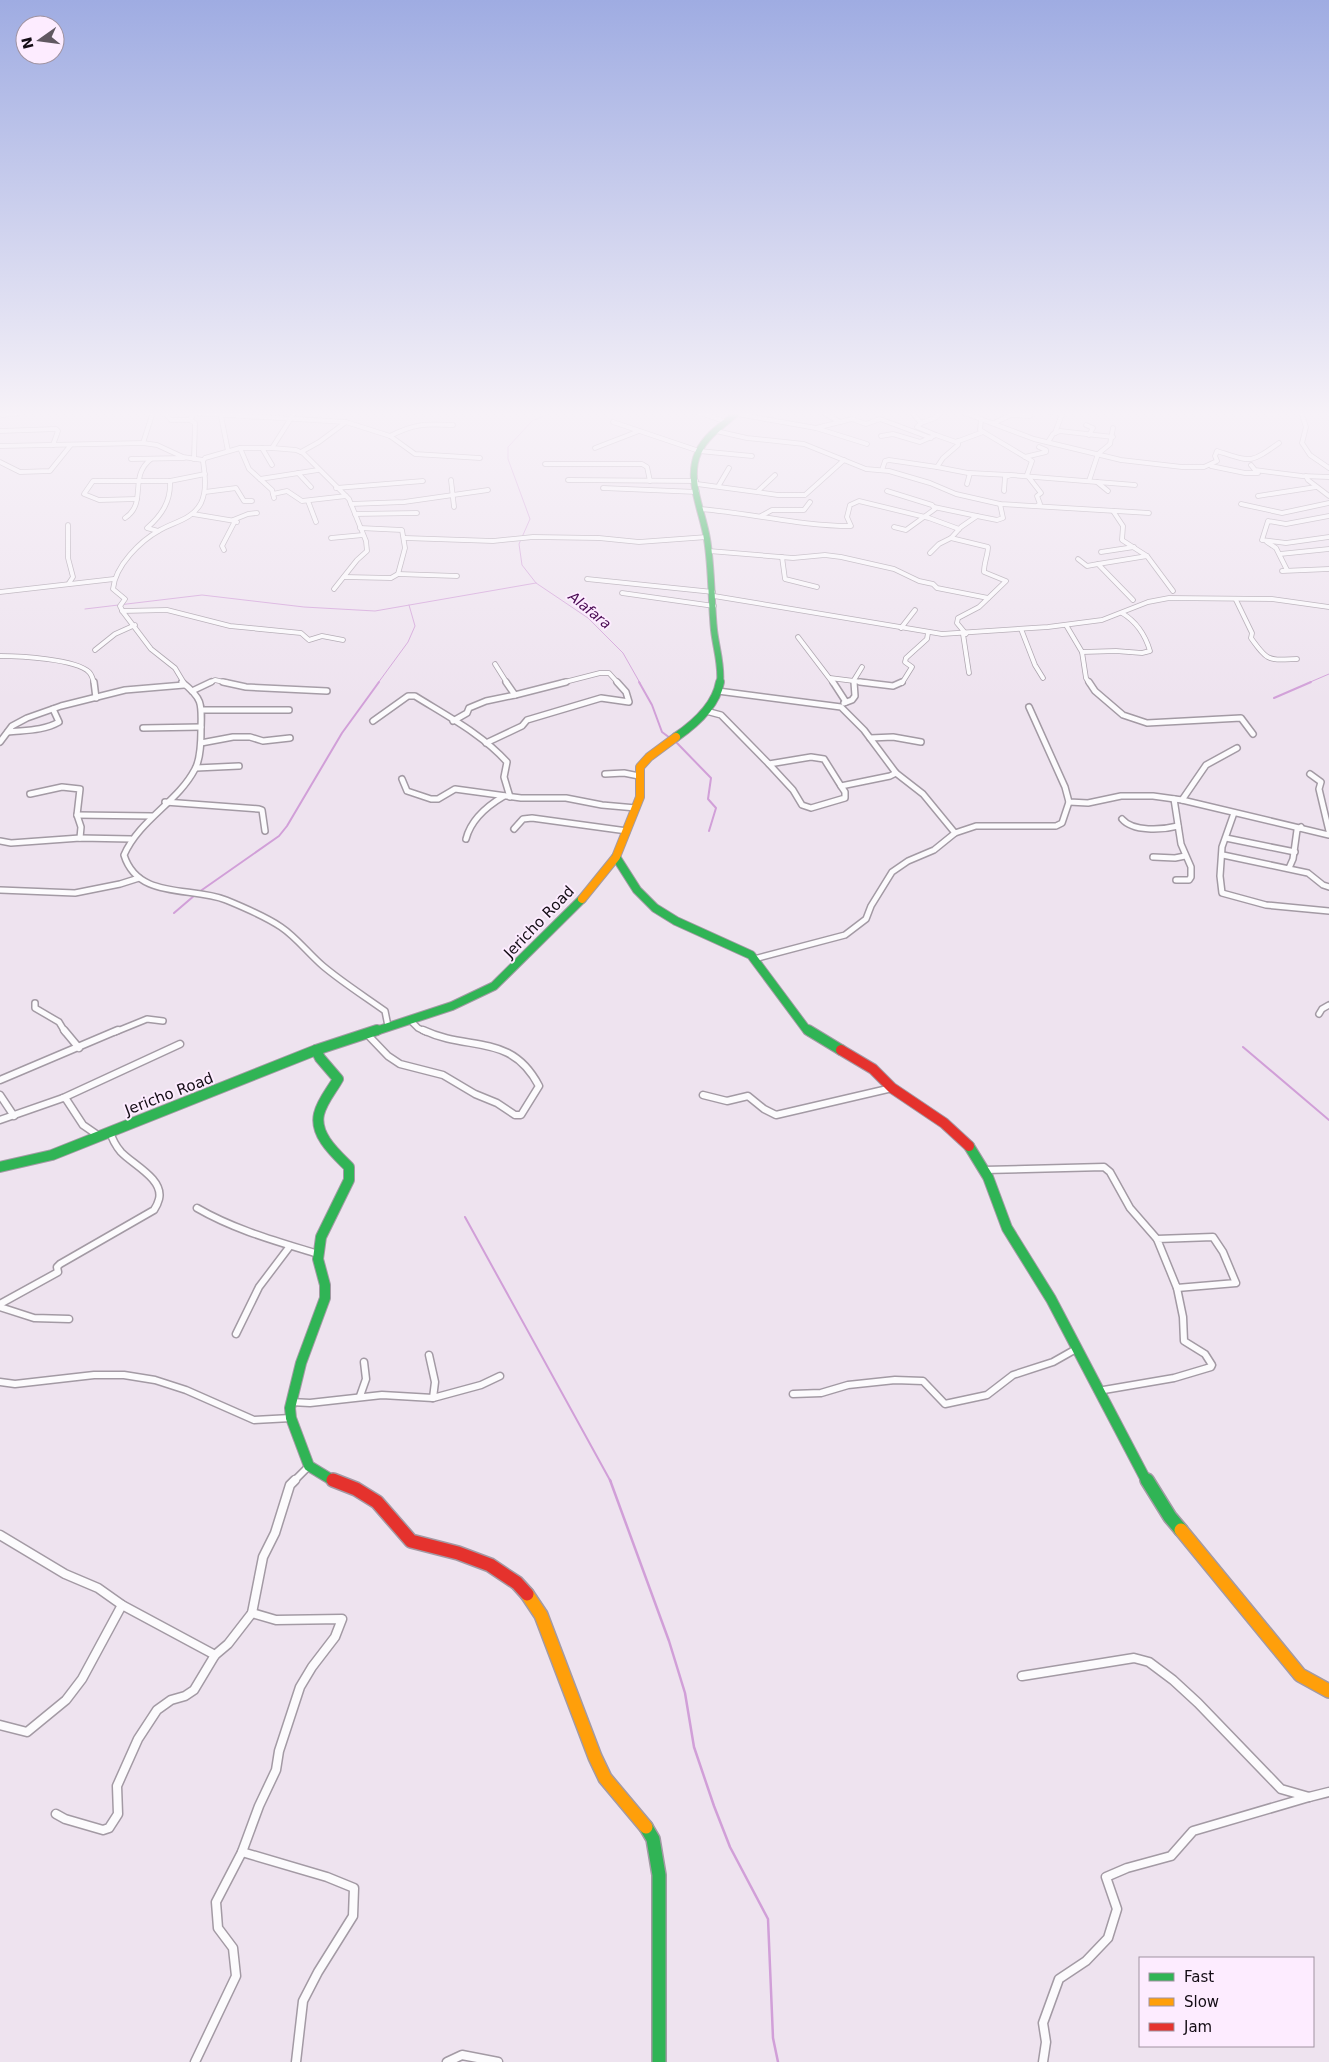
<svg xmlns="http://www.w3.org/2000/svg" width="1329" height="2062" viewBox="0 0 1329 2062" font-family="'DejaVu Sans',sans-serif">
<style>
.lines{fill:none;stroke-linecap:round;stroke-linejoin:round}
.stream-far2{stroke:#d19fd8;stroke-width:1}
.stream-far1{stroke:#d19fd8;stroke-width:2}
.stream{stroke:#d19fd8;stroke-width:2.5}
.street-far3-casing{stroke:#a39aa4;stroke-width:5.5}
.street-far2-casing{stroke:#a39aa4;stroke-width:8}
.street-far1-casing{stroke:#a39aa4;stroke-width:9}
.street-casing{stroke:#a39aa4;stroke-width:11}
.fast-far3-casing{stroke:#a39aa4;stroke-width:8}
.fast-far2-casing{stroke:#a39aa4;stroke-width:10}
.fast-far1-casing{stroke:#a39aa4;stroke-width:12}
.fast-casing{stroke:#a39aa4;stroke-width:16}
.slow-far1-casing{stroke:#a39aa4;stroke-width:10}
.slow-casing{stroke:#a39aa4;stroke-width:16}
.jam-far1-casing{stroke:#a39aa4;stroke-width:12}
.jam-casing{stroke:#a39aa4;stroke-width:16}
.street-far3{stroke:#fcfbfd;stroke-width:4}
.street-far2{stroke:#fcfbfd;stroke-width:5}
.street-far1{stroke:#fcfbfd;stroke-width:6}
.street{stroke:#fcfbfd;stroke-width:8}
.fast-far3{stroke:#30b455;stroke-width:6}
.fast-far2{stroke:#30b455;stroke-width:8}
.fast-far1{stroke:#30b455;stroke-width:10}
.fast{stroke:#30b455;stroke-width:13}
.slow-far1{stroke:#ff9f0a;stroke-width:8}
.slow{stroke:#ff9f0a;stroke-width:13}
.jam-far1{stroke:#e5322d;stroke-width:10}
.jam{stroke:#e5322d;stroke-width:13}
.labels{text-anchor:middle;stroke-width:4;stroke-linejoin:round;paint-order:stroke}
.far-water-label{font-size:14px;font-style:italic;fill:#480951;stroke:#fdecff}
.street-label{font-size:15px;fill:#140d15;stroke:#fdecff}
</style>
<rect width="100%" height="100%" fill="#eee3ef"/>
<g class="lines">
<g class="stream-far2">
<polyline points="533,412 550,413"/>
<polyline points="553,412 532,421 508,447 508,459 530,519 519,544 522,565 536,583 588,618 623,653 640,683"/>
<polyline points="85,609 202,595 304,607 375,611 536,583"/>
<polyline points="378,683 408,642 415,626 409,605"/>
<polyline points="1308,683 1329,674"/>
</g>
<g class="stream-far1">
<polyline points="639,682 652,705 662,732 670,738"/>
<polyline points="1274,698 1311,682"/>
<polyline points="676,742 711,778 708,799 716,808 709,831"/>
<polyline points="199,892 279,836 287,826 342,733 379,682"/>
<polyline points="174,913 195,895"/>
<polyline points="1243,1047 1329,1120"/>
<polyline points="465,1217 611,1482"/>
</g>
<polyline class="stream" points="610,1480 669,1641 685,1693 694,1747 714,1806 730,1847 768,1919 773,2038 778,2062"/>
<g class="street-far3-casing">
<g id="street-far3">
<polyline points="164,412 171,420 190,420"/>
<polyline points="697,412 727,422"/>
<polyline points="822,412 840,422"/>
<polyline points="911,412 921,423"/>
<path d="M962,412L1034,439L1121,460L1182,467H1204L1217,461L1215,456L1217,451C1252,462 1249,464 1279,443"/>
<polyline points="1051,412 1062,414 1055,433"/>
<polyline points="1301,412 1306,427 1302,443 1310,455 1329,468"/>
<polyline points="194,413 346,422 390,436 415,454 480,458"/>
<polyline points="737,414 816,428 867,444"/>
<polyline points="2,415 20,413"/>
<polyline points="221,416 228,451"/>
<polyline points="981,420 980,430 1032,461 1027,475"/>
<polyline points="613,422 699,451 752,456"/>
<polyline points="921,423 917,427 936,435"/>
<polyline points="921,423 935,418 942,412"/>
<polyline points="994,423 1011,415 1030,416"/>
<polyline points="1086,425 1093,428 1089,435"/>
<polyline points="816,428 852,419 866,424 880,419 931,438"/>
<polyline points="0,431 56,429 58,431 53,445"/>
<polyline points="716,431 747,438 804,444 866,469 889,471 930,483 956,494 1000,504 1149,513"/>
<path d="M390,436C415,423 426,424 453,425"/>
<polyline points="881,436 893,434 920,442 936,435 956,442 983,432"/>
<polyline points="958,441 958,445 943,458 937,467 968,473"/>
<polyline points="1048,442 1053,434 1060,431 1113,437"/>
<polyline points="143,443 153,412"/>
<polyline points="0,446 143,443 157,445 183,457 203,460"/>
<polyline points="240,448 249,469 272,490 274,498"/>
<polyline points="262,448 272,465"/>
<polyline points="272,448 296,450 303,453 349,499 366,541 367,551 357,560 334,589"/>
<polyline points="595,448 639,431"/>
<polyline points="301,452 319,442 346,422"/>
<polyline points="1025,457 1046,452 1046,450 1039,447"/>
<polyline points="131,459 184,458"/>
<polyline points="194,459 195,423 190,420 195,412"/>
<polyline points="0,462 20,472 50,471 70,446"/>
<polyline points="545,464 642,464 647,467 650,481"/>
<polyline points="1251,465 1255,470 1302,476 1329,477"/>
<polyline points="1211,466 1245,473 1258,473"/>
<polyline points="882,470 885,461 889,460 937,467"/>
<polyline points="298,473 311,487"/>
<polyline points="1027,475 1041,493 1037,496 1040,504 1037,506"/>
<polyline points="1306,476 1308,480 1329,496"/>
<polyline points="260,479 318,470"/>
<polyline points="451,480 454,507"/>
<polyline points="568,480 696,481"/>
<polyline points="1089,481 1098,454 1110,444 1113,428"/>
<polyline points="1097,482 1108,491"/>
<polyline points="697,484 778,495 805,495 844,460"/>
<polyline points="967,484 970,473 1009,475"/>
<polyline points="719,485 729,468"/>
<polyline points="336,488 423,481"/>
<polyline points="603,488 697,492"/>
<polyline points="758,491 775,475"/>
<polyline points="887,491 932,505 935,509 906,530 894,527"/>
<polyline points="1004,491 1005,477 1011,475 1135,485"/>
<polyline points="205,492 236,488 244,501 252,501"/>
<polyline points="273,494 287,491 302,501 346,496"/>
<polyline points="1258,496 1316,487"/>
<polyline points="137,499 99,500 84,494 93,481 170,481 205,474"/>
<polyline points="308,501 316,522"/>
<polyline points="351,504 404,502 488,490"/>
<polyline points="1241,504 1282,513 1329,503"/>
<polyline points="934,507 977,516"/>
<path d="M700,509C751,513 800,526 851,526L847,517L850,505L859,501L929,518L959,529"/>
<polyline points="1113,511 1123,526 1122,540 1147,556 1173,591"/>
<polyline points="193,514 235,521"/>
<polyline points="355,514 417,513"/>
<polyline points="761,516 772,510 804,510 810,502"/>
<polyline points="1329,516 1286,524 1268,521 1262,540 1286,543 1329,537"/>
<path d="M125,518C148,503 128,477 151,459"/>
<polyline points="233,520 248,514 257,513"/>
<polyline points="235,521 237,522"/>
<polyline points="68,525 68,558 73,577 69,583"/>
<path d="M158,531L147,528C162,515 171,501 170,481"/>
<polyline points="331,538 363,535"/>
<polyline points="405,538 493,541 533,537 599,538 639,542 707,537"/>
<polyline points="1267,542 1276,548 1287,570"/>
<polyline points="224,550 222,546 235,521"/>
<polyline points="709,551 793,558 825,555 841,557 894,569 919,581 933,584 937,588 988,598"/>
<polyline points="1101,552 1134,547"/>
<polyline points="930,553 939,544 951,538"/>
<polyline points="1280,554 1329,549"/>
<polyline points="782,557 785,579 817,587"/>
<polyline points="1078,559 1087,566 1098,564"/>
<polyline points="1282,571 1329,569"/>
<polyline points="398,574 457,576"/>
<polyline points="344,577 391,578 398,574 405,548 402,530 360,528"/>
<polyline points="587,579 713,592"/>
<polyline points="0,592 114,579"/>
<polyline points="622,593 714,606"/>
<polyline points="714,596 942,634 1048,627 1102,620 1148,602 1169,598 1272,599 1329,607"/>
<polyline points="1133,600 1098,564 1147,556"/>
<path d="M1236,600L1252,633L1251,638C1268,662 1268,660 1297,659"/>
<polyline points="122,611 167,610 230,626 301,633 309,640 322,636 343,640"/>
<polyline points="1066,625 1082,652 1086,678 1089,683"/>
<polyline points="901,628 915,610"/>
<polyline points="1021,629 1035,665 1043,678"/>
<polyline points="963,634 969,673"/>
<path d="M966,634L957,623L958,618L979,607L1006,581L984,572C984,562 988,555 988,547L951,538L961,527L977,516L997,520L1003,518L1000,504"/>
<polyline points="798,637 833,683"/>
<polyline points="95,650 115,634 135,625"/>
<path d="M1082,652L1116,651L1142,653L1150,651C1145,634 1137,622 1122,613"/>
<path d="M0,656C19,656 76,659 89,672C92,675 93,679 94,683"/>
<polyline points="495,664 507,683"/>
<polyline points="830,678 870,683"/>
<path d="M184,683L175,668L151,649L123,612L120,606L125,599L113,589C115,566 140,541 160,530C174,522 193,519 201,503C207,490 205,475 203,461L205,458L240,448H272L295,412"/>
<polyline points="209,683 215,680 228,683"/>
<polyline points="561,683 600,673 609,673 618,683"/>
<polyline points="854,683 854,680 862,667"/>
<polyline points="902,683 912,667 905,662 906,658 927,639 928,633"/>
</g>
</g>
<g class="street-far2-casing">
<g id="street-far2">
<polyline points="94,682 96,698"/>
<path d="M182,682C202,698 202,703 201,728C201,740 201,758 195,769C178,802 140,819 124,855C138,900 191,886 226,900C243,907 265,916 281,927C296,937 309,954 323,966C342,982 364,996 385,1011L388,1026"/>
<polyline points="223,682 246,687 327,691"/>
<polyline points="506,682 515,695 566,682"/>
<polyline points="833,682 846,702"/>
<polyline points="860,682 893,686 902,682"/>
<polyline points="1089,682 1095,691 1123,715 1147,723 1241,718 1253,734"/>
<polyline points="192,691 211,682"/>
<polyline points="718,691 841,707 864,730 896,773 923,794 955,833"/>
<polyline points="844,703 852,700 855,696 854,682"/>
<polyline points="1029,707 1065,787 1069,802 1088,803 1121,796 1153,796 1182,800 1329,835"/>
<polyline points="202,710 289,710"/>
<polyline points="706,711 721,715 769,764 811,757 824,759 841,786 890,776 896,773"/>
<path d="M373,721L408,696H415C447,716 482,734 507,762L504,777L510,797"/>
<polyline points="453,721 467,713 469,708 486,701 515,695"/>
<polyline points="143,728 201,727"/>
<path d="M8,732C25,730 43,731 59,722L53,709"/>
<polyline points="870,738 893,737 921,742"/>
<polyline points="0,742 12,726 27,718 61,706 125,690 184,685"/>
<polyline points="201,743 233,737 250,737 263,741 290,738"/>
<polyline points="486,743 522,726 527,720 601,698 629,702 626,692 617,682"/>
<polyline points="769,764 793,790 802,805 811,808 845,798 845,792 841,786"/>
<polyline points="196,768 239,766"/>
<polyline points="605,774 624,773 639,776"/>
<polyline points="1310,774 1321,782 1319,789 1329,831"/>
<polyline points="402,779 407,791 431,799 438,799 455,789 521,798 566,798 602,805 636,808"/>
<polyline points="30,794 62,787 80,789 77,815 81,827 80,838"/>
<polyline points="1174,799 1181,844 1191,867 1191,877 1189,880 1176,880"/>
<polyline points="1182,800 1206,765 1237,748"/>
<polyline points="165,802 259,809 262,810 265,831"/>
<polyline points="1234,813 1222,847 1220,876 1222,893 1266,905 1329,911"/>
<polyline points="77,815 152,816"/>
<path d="M1122,819C1133,832 1162,830 1178,826"/>
<polyline points="514,829 523,819 532,818 627,831"/>
<polyline points="1226,838 1295,852"/>
<path d="M466,839C471,819 487,806 504,796"/>
<polyline points="0,841 11,843 80,838 131,839"/>
<polyline points="1223,855 1308,873 1323,885 1329,887"/>
<polyline points="1153,857 1175,858 1185,856"/>
<polyline points="1289,868 1293,859 1297,830 1301,827"/>
<polyline points="0,890 75,893 120,884 139,878"/>
<polyline points="754,959 845,935 866,919 871,906 892,872 908,861 934,850 955,833 976,826 1056,826 1062,823 1069,802"/>
<polyline points="35,1003 35,1008 59,1022 65,1032"/>
<polyline points="1319,1014 1322,1009 1329,1005"/>
<polyline points="410,1020 418,1028 426,1032"/>
<polyline points="115,1032 147,1019 163,1021"/>
</g>
</g>
<g class="street-far1-casing">
<g id="street-far1">
<polyline points="64,1030 79,1048"/>
<path d="M366,1033L388,1056L400,1064L443,1075L475,1094L497,1103L515,1115H521L539,1086C511,1032 469,1052 423,1030"/>
<polyline points="0,1080 118,1030"/>
<polyline points="0,1095 14,1116"/>
<polyline points="703,1095 727,1101 748,1096 764,1109 776,1115 892,1088"/>
<polyline points="63,1098 66,1099 83,1125 99,1136"/>
<polyline points="0,1120 63,1098 180,1044"/>
<polyline points="984,1170 1104,1167 1110,1172 1130,1208 1157,1239"/>
<path d="M197,1208C235,1230 276,1241 318,1254"/>
<polygon points="1213,1237 1223,1252 1236,1283 1177,1288 1157,1239"/>
<path d="M0,1304L58,1272L57,1267L60,1264L154,1210C156,1207 158,1203 159,1199C164,1179 132,1164 121,1152C115,1145 112,1139 110,1131"/>
<polyline points="0,1307 34,1318 69,1319"/>
<polyline points="236,1334 259,1287 290,1246"/>
<polyline points="429,1355 435,1382 433,1398"/>
<polyline points="0,1382 15,1384 94,1375 124,1375 155,1380 186,1390 254,1420 291,1418"/>
<polyline points="1098,1391 1174,1378 1211,1367 1212,1365 1205,1354 1184,1341 1183,1317 1177,1288"/>
<polyline points="793,1394 821,1393 848,1385 895,1380 923,1381 945,1404 987,1395 1013,1375 1053,1362 1076,1349"/>
<polyline points="360,1396 366,1379 364,1362"/>
<polyline points="291,1402 310,1403 382,1395 433,1398 481,1385 500,1376"/>
<polyline points="293,1482 309,1466"/>
</g>
</g>
<g class="street-casing">
<g id="street">
<polyline points="0,1535 65,1574 98,1588 122,1605 215,1655"/>
<polyline points="1022,1676 1134,1658 1149,1662 1173,1680 1198,1703 1281,1789 1309,1797 1329,1792"/>
<polyline points="0,1725 27,1732 66,1700 82,1679 122,1605"/>
<polyline points="56,1814 65,1819 103,1830 109,1828 118,1814 117,1786 138,1739 157,1710 171,1700 185,1696 194,1690 215,1655 228,1644 252,1613 263,1557 275,1533 290,1485 295,1480"/>
<polyline points="242,1852 327,1877 354,1888 353,1916 318,1972 303,2001 296,2062"/>
<polyline points="195,2062 236,1976 233,1948 218,1928 216,1902 242,1852 259,1806 276,1770 279,1751 300,1687 312,1667 335,1637 342,1619 276,1620 252,1613"/>
<polyline points="447,2062 462,2055 498,2062"/>
<polyline points="1043,2062 1046,2042 1043,2023 1059,1979 1086,1961 1108,1938 1117,1909 1106,1877 1127,1868 1171,1856 1193,1831 1309,1797"/>
</g>
</g>
<g class="fast-far3-casing">
<path id="fast-far3" d="M720,683C722,665 716,648 714,630C711,600 712,569 707,539C703,512 686,480 698,453C706,435 724,424 738,412"/>
</g>
<g class="fast-far2-casing">
<g id="fast-far2">
<path d="M676,737C695,724 716,706 720,682"/>
<polyline points="616,857 637,890 655,908 676,921 751,955 806,1029 810,1032"/>
<polyline points="373,1032 452,1006 494,986 582,899"/>
</g>
</g>
<g class="fast-far1-casing">
<g id="fast-far1">
<polyline points="808,1030 841,1050"/>
<path d="M316,1050L320,1058L338,1079C332,1090 322,1101 319,1114C314,1135 336,1154 349,1167V1180L321,1237L318,1259L325,1285V1298L301,1363L290,1408L291,1418L309,1466L332,1480"/>
<polyline points="969,1146 988,1177 1007,1228 1051,1299 1147,1482"/>
<polyline points="0,1167 52,1155 316,1050 377,1030"/>
</g>
</g>
<g class="fast-casing">
<g id="fast">
<polyline points="1147,1480 1170,1517 1181,1530"/>
<polyline points="646,1827 653,1839 659,1875 659,2062"/>
</g>
</g>
<g class="slow-far1-casing">
<polyline id="slow-far1" points="582,899 616,857 640,797 640,767 649,757 676,737"/>
</g>
<g class="slow-casing">
<g id="slow">
<polyline points="1181,1530 1300,1675 1329,1691"/>
<polyline points="527,1594 541,1615 595,1757 605,1778 646,1827"/>
</g>
</g>
<g class="jam-far1-casing">
<g id="jam-far1">
<polyline points="841,1050 873,1069 892,1088 944,1123 969,1146"/>
<polyline points="332,1480 337,1482"/>
</g>
</g>
<g class="jam-casing">
<polyline id="jam" points="333,1480 356,1489 377,1502 411,1541 458,1553 490,1565 517,1583 527,1594"/>
</g>
<use href="#street-far3" class="street-far3"/>
<use href="#street-far2" class="street-far2"/>
<use href="#street-far1" class="street-far1"/>
<use href="#street" class="street"/>
<use href="#fast-far3" class="fast-far3"/>
<use href="#fast-far2" class="fast-far2"/>
<use href="#fast-far1" class="fast-far1"/>
<use href="#fast" class="fast"/>
<use href="#slow-far1" class="slow-far1"/>
<use href="#slow" class="slow"/>
<use href="#jam-far1" class="jam-far1"/>
<use href="#jam" class="jam"/>
</g>
<linearGradient id="sky" x2="0" y2="1"><stop stop-color="#9face2"/><stop offset="0.59" stop-color="#f7f2f8"/><stop offset="1" stop-color="#f7f2f8" stop-opacity="0"/></linearGradient>
<rect width="1329" height="701" fill="url(#sky)"/>
<g class="labels">
<g class="far-water-label">
<text transform="translate(590 610) rotate(39)" y="5">Alafara</text>
</g>
<g class="street-label">
<text transform="translate(539 922) rotate(-46)" y="5">Jericho Road</text>
<text transform="translate(169 1094) rotate(-21)" y="5">Jericho Road</text>
</g>
</g>
<rect x="1139" y="1957" width="175" height="90" fill="#fdecff" stroke="#a093a1"/>
<rect x="1149" y="1973" width="25" height="8" fill="#30b455" stroke="#a093a1"/>
<text x="1184" y="1982" font-size="15" fill="#140d15">Fast</text>
<rect x="1149" y="1998" width="25" height="8" fill="#ff9f0a" stroke="#a093a1"/>
<text x="1184" y="2007" font-size="15" fill="#140d15">Slow</text>
<rect x="1149" y="2023" width="25" height="8" fill="#e5322d" stroke="#a093a1"/>
<text x="1184" y="2032" font-size="15" fill="#140d15">Jam</text>
<g transform="translate(40 40) rotate(256)"><circle r="24" fill="#fdecff" stroke="#a093a1"/>
<path d="M0-4L9 19L0 12L-9 19Z" fill="#605861"/>
<text y="-8" font-size="14" font-weight="bold" text-anchor="middle" fill="#140d15">N</text>
</g>
</svg>
